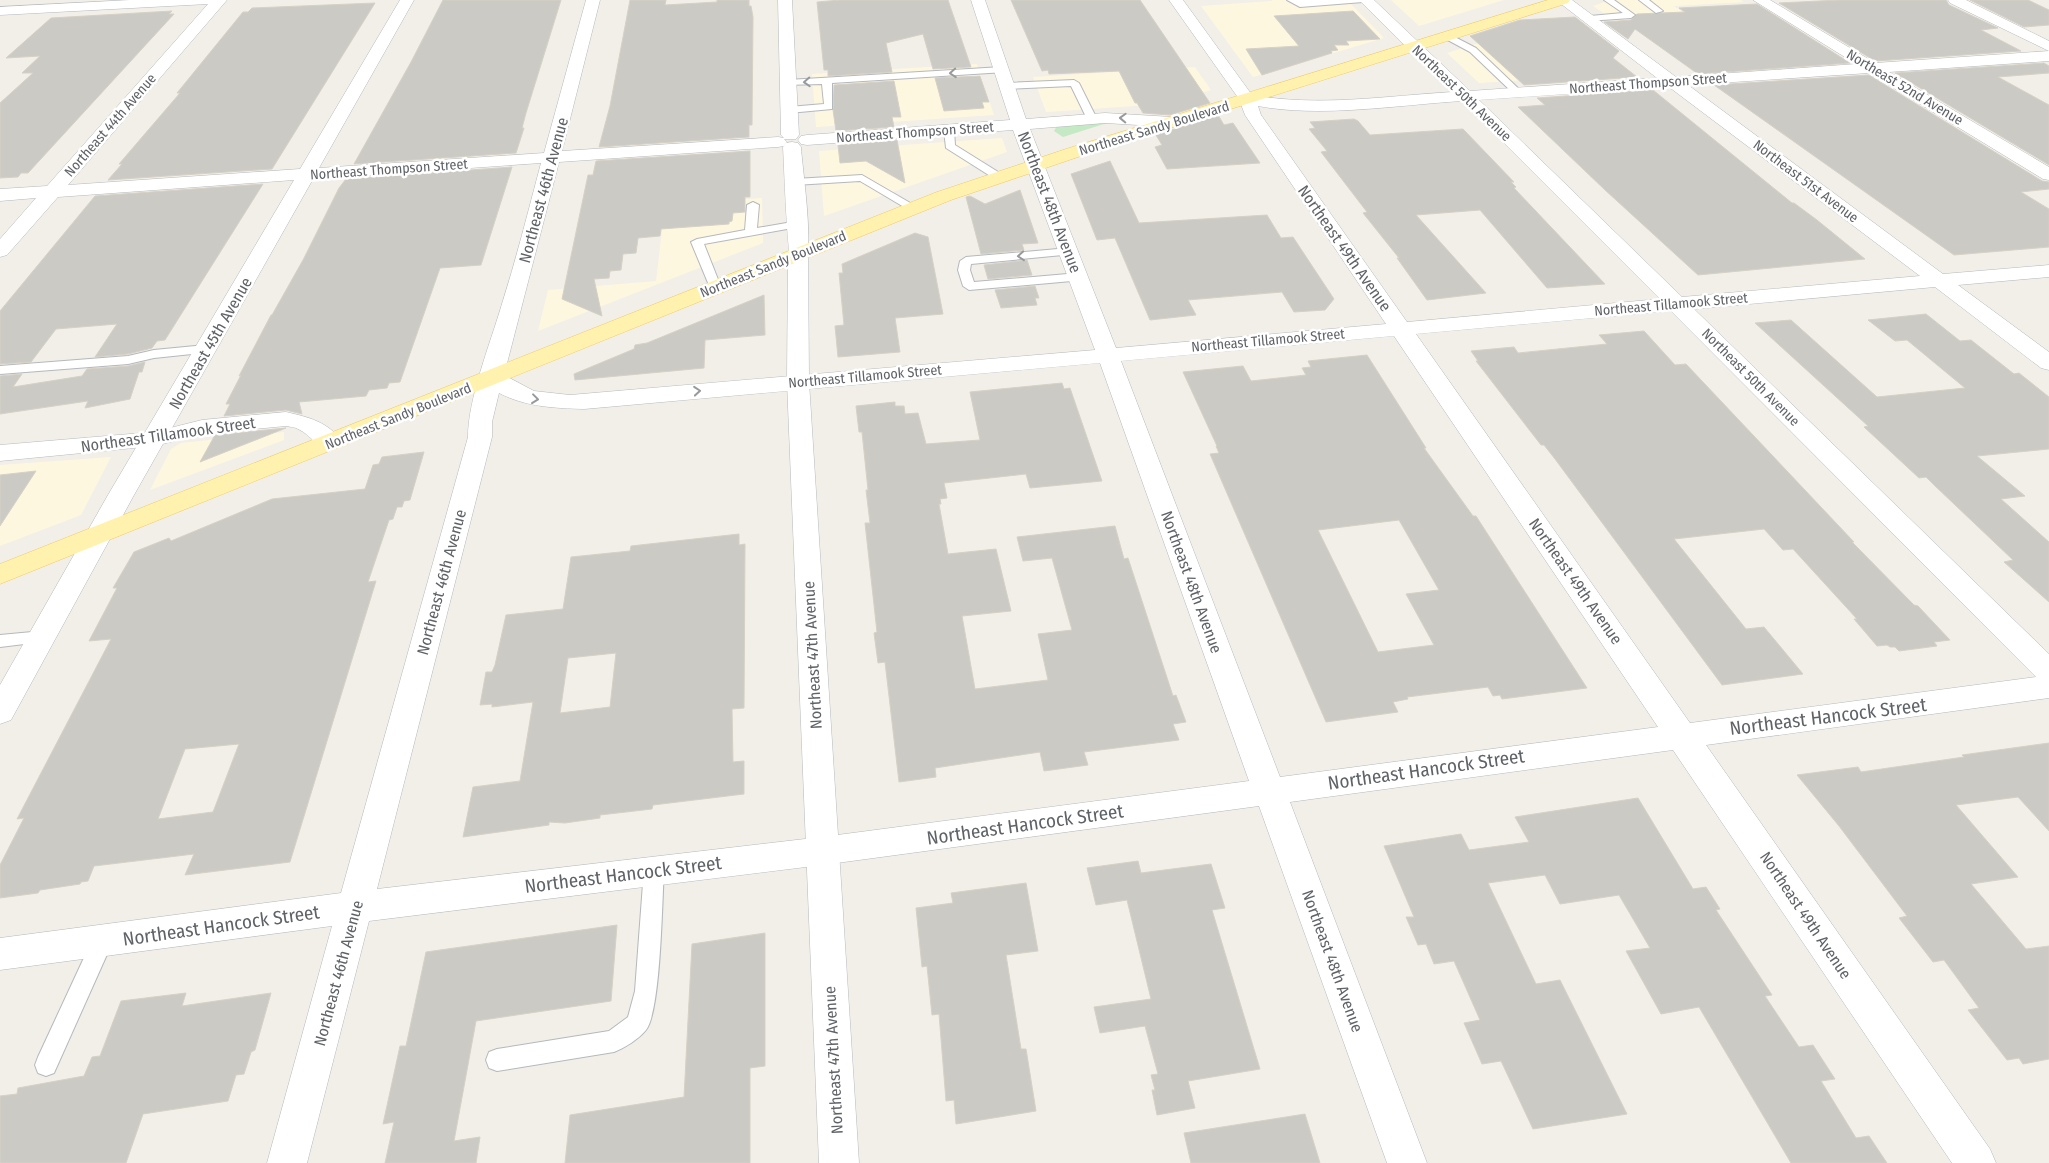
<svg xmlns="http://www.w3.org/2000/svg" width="2049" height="1163" viewBox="0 0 2049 1163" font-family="'Fira Sans Condensed',sans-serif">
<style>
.commercial{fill:#fef7e0}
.green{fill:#c5e8c5}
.building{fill:#cccac5;stroke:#d6d1c6;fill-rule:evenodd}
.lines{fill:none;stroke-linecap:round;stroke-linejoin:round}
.lane-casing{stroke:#b5b8bc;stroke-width:2}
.street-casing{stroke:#b5b8bc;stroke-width:1}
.secondary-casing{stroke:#b6babf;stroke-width:1}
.primary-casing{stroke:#f2c960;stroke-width:1}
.lane{fill:#fff;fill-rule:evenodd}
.street{fill:#fff;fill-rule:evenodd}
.secondary{fill:#fff;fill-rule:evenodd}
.primary{fill:#fff2af;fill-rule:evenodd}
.oneway{stroke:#979a9d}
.labels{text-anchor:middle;stroke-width:5;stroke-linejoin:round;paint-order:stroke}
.far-street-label{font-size:14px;fill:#5f6368;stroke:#fff}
.street-label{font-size:16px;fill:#5f6368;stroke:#fff}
.near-street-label{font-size:19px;fill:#5f6368;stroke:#fff}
</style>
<rect width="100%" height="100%" fill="#f1efe8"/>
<g class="commercial">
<polygon points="1272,0 1347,0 1384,38 1253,77 1201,6 1272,1"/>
<polygon points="1391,0 1504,0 1419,26"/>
<polygon points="1610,0 1741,0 1744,2 1674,6 1694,20 1619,24 1593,6"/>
<polygon points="1507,34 1558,78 1479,83 1447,53"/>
<polygon points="977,64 994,115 816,127 812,74"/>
<polygon points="1195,67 1211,90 1165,104 1046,112 1033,77"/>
<polygon points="1002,138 1007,152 824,216 819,151"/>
<polygon points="762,198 763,243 538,331 548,290 656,281 665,205"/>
<polygon points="284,432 284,440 150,490 171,449 181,443"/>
<polygon points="111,457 81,515 0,546 0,465"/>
</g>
<polygon class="green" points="1106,123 1107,123 1063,137 1054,131 1057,126"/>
<g class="building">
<polygon points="443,0 561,0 526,113 522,128 524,128 516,153 354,164 411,62"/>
<polygon points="630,0 666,0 665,5 717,2 717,0 749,0 749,6 751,6 753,17 752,125 749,125 749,137 599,147 610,106"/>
<polygon points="840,0 948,0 971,67 933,69 923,34 886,43 892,72 828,76 828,70 824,70 817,2"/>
<polygon points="1011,0 1140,0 1210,103 1170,115 1143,113 1137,103 1135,103 1119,71 1049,74 1048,70 1042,71"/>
<polygon points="1839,0 1946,0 1949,5 1998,28 1981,30 2021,51 1875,61 1779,3"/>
<polygon points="1970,0 2028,0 2049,10 2049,25 2024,27"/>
<polygon points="375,3 272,169 108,180 122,164 119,164 180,93 177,93 243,12 248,12 252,8"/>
<polygon points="1757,4 1850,63 1698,74 1635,29 1628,39 1604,22 1631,20 1637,14 1685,12 1679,8"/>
<polygon points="172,11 169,14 174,14 28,173 21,173 18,177 0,178 0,103 33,73 22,73 40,56 6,58 51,18"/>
<polygon points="1353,11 1380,39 1346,41 1349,45 1334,45 1338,50 1331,51 1332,53 1262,75 1246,49 1299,46 1274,16"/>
<polygon points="1575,17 1619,51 1613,58 1637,77 1524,85 1470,36 1520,20"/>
<polygon points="2044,63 2049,66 2049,73 1998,77 2049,105 2049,165 1895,73"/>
<polygon points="1869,75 2042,181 2049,182 2049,189 2021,192 2049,209 2049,247 1954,255 1714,85"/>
<polygon points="980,76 989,102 982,102 984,108 944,111 935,78"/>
<polygon points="894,81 901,117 892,117 894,127 836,131 833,110 834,85"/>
<polygon points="1653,90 1792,203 1794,203 1817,220 1865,259 1698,275 1605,190 1518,107 1545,105 1537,98"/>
<polygon points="1218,115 1224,125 1233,123 1260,163 1167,169 1155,147 1162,145 1156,135"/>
<polygon points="1354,119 1358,121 1370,135 1463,129 1514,182 1511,182 1516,187 1514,188 1605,284 1547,288 1480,210 1416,215 1486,293 1427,300 1397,258 1399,258 1363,213 1367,212 1321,152 1327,151 1309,129 1315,128 1310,122"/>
<polygon points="897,140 905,183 866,161 840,163 838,145"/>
<polygon points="750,151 750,197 745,197 745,212 733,213 732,221 729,222 729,224 661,229 660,236 638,238 636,253 623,254 621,270 610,271 609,278 594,279 602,316 562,299 588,175 593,175 596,161"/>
<polygon points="1110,161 1139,223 1267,215 1281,238 1293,237 1334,299 1325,310 1294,312 1282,292 1188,300 1196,315 1150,320 1115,238 1097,240 1071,174"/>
<polygon points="512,167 481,265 440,268 400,382 389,383 387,388 369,390 366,396 299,402 302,414 286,410 224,416 230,404 226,404 241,375 239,376 271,315 272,315 303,260 339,188 346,179"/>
<polygon points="263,184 165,340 157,341 152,348 128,354 95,357 117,324 56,329 31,362 0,364 0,311 95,196"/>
<polygon points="1020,190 1038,243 1022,244 1024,250 981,254 966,197 970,196 985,204"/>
<polygon points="915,233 928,237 943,314 895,318 900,352 838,357 835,326 844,325 839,273 843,273 842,264"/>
<polygon points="1027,260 1032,275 988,279 984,265"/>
<polygon points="1035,286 1039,298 1035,298 1037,305 1001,308 995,290"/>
<polygon points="764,295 765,335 705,340 704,368 575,380 574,374 634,349 635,345 647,343"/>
<polygon points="1926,314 1960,341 1971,340 2014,374 2019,373 2049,397 2049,449 1977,456 2025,496 2001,499 2049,542 2049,602 2004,562 2013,560 1934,485 1926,477 1919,478 1864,427 1868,426 1755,323 1791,320 1877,397 1965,388 1907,340 1895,341 1868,320"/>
<polygon points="1644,331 1675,365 1686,364 1854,542 1852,542 1914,605 1918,606 1950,640 1934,642 1937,646 1899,651 1895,647 1890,647 1887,645 1877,646 1854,619 1857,619 1793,549 1783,550 1764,529 1674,539 1746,629 1764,627 1803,674 1722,685 1555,459 1544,445 1541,445 1476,361 1478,361 1471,351 1514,347 1518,353 1607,344 1599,335"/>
<path d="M1367,355L1426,448H1424L1473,516H1476L1587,688L1502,699L1500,695L1493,696L1488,687L1407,697L1408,699L1393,702L1398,712L1326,722L1210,454L1219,453L1216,446H1217L1183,372L1243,366L1251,381L1306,375L1302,368L1311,367L1308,361ZM1399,520L1439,590L1406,594L1434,645L1378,652L1318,530Z"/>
<polygon points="145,362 142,372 139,372 130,399 85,408 88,401 0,414 0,376 22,374 13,387 82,376 87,369 128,366"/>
<polygon points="1062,383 1064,389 1070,388 1102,481 1030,488 1026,474 944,483 947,498 940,499 941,504 939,504 948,554 996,549 1011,611 962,616 975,689 1048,680 1038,634 1072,630 1052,558 1023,561 1017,537 1115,526 1124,559 1128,558 1173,696 1176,695 1186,722 1173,724 1179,740 1084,752 1088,765 1044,771 1040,752 935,768 936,777 899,782 885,662 878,663 874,633 877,632 865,523 870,523 866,490 868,490 862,432 859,432 856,406 895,402 895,406 904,406 905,414 918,413 926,444 980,440 970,392"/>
<polygon points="286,428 200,462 215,435"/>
<path d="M424,452L410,500L404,501L402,507H397L393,519L389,520L368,582L376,581L290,862L185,875L194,854L94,866L88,881L81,882L80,884L40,890L38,893L0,898V865L24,818L17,819L111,639L89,641L117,588H113L134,552L169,538L171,541L272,499L365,489L373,465L379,464L382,457ZM239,744L213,812L158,819L185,749Z"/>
<polygon points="36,471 0,526 0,475"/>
<path d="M739,534V545L745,544L744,708L732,709L733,762L744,761V794L653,805L652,809L600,815V818L565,823L549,822V825L463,837L473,787L520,781L533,702L492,707V704L480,705L486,672H492L495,665L506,615L563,609L571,557L630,551L631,546ZM616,653L610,707L560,713L568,658Z"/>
<polygon points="2049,743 2049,831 2018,797 1956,805 2018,877 1971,884 2026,949 2049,946 2049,1059 2023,1064 2019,1058 2007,1060 1968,1010 1979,1008 1944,960 1933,962 1899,918 1907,916 1839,826 1797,775 1858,767 1861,772 1964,757 1962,755"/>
<polygon points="1638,798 1693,889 1706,887 1720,909 1716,910 1772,995 1765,996 1799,1047 1813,1045 1835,1079 1821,1081 1856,1138 1869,1136 1887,1163 1791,1163 1699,1007 1661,1014 1626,951 1650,948 1619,895 1560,904 1545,875 1488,883 1536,984 1560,980 1627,1114 1533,1129 1501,1061 1482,1064 1464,1023 1480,1020 1454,961 1434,964 1426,944 1418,945 1406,917 1414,917 1384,846 1461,834 1469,850 1529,842 1515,817"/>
<polygon points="1138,861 1141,873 1211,864 1225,908 1212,910 1260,1069 1188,1081 1195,1108 1157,1115 1152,1090 1155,1090 1151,1075 1158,1074 1145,1026 1100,1033 1094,1007 1151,999 1127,900 1096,905 1087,868"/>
<polygon points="1026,883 1038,951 1006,955 1021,1049 1026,1049 1036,1111 956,1124 954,1100 946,1101 939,1014 932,1015 927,966 922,967 916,908 953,903 951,893"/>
<polygon points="617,925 611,1001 476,1021 454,1141 480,1137 476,1163 385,1163 394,1122 383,1124 400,1046 406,1046 426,952"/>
<polygon points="765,933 765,1066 750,1068 750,1163 565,1163 570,1115 684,1097 692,944"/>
<polygon points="186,993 182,1006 271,993 255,1050 251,1052 244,1074 236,1075 228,1101 143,1114 126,1163 0,1163 0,1096 17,1094 18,1088 84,1076 92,1057 100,1056 121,1001"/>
<polygon points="1305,1114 1320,1163 1191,1163 1184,1133"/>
</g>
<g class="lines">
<g class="lane-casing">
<g id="lane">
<polygon points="1287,0 1367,0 1363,2 1300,7"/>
<polygon points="1604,0 1614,0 1635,15 1631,18 1587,21 1586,19 1590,16 1623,13"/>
<polygon points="1639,0 1649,0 1663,11 1656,13"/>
<polygon points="1447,33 1476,48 1520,90 1520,94 1514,94 1470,52 1444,38 1444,34"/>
<polygon points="1002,67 1005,68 1005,72 832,83 832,109 789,113 784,110 789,107 824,104 822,84 785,85 785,81 788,80"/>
<polygon points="1074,80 1079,83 1097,119 1096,121 1088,121 1071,86 1007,89 1002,86 1007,83"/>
<polygon points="949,127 954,130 955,145 1003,175 1004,177 1003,179 995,179 946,148 944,130"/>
<polygon points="862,175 919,208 917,210 909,210 860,181 795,185 790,182 795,179"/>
<polygon points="753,202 759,205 757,228 798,221 804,224 798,227 704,244 721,287 719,290 711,290 691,242 697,239 745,230 747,205"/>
<polygon points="1069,248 1075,252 1073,254 971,264 970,270 974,282 1079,273 1083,274 1085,277 1083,280 969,290 963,286 958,270 960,261 966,257"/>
<polygon points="206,345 211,346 213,349 211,352 154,358 128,364 0,374 0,366 128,356 154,350"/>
<polygon points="43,631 49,633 52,637 49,641 0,647 0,635"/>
<path d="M654,861L661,864L664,870C662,900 661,1011 646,1030C639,1039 624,1048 614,1052L497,1071L489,1068L486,1060L489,1052L497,1049L609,1031L628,1017L635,991L644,870L647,864Z"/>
<polygon points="102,931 109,934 113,941 54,1073 46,1076 38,1073 35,1065 38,1057 95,934"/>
</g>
</g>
<g class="street-casing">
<g id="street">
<path d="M130,0H227L68,185L300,169L400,0H414L319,168L544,153L586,0H600L562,151L778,137L784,138L781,135L778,0H792L799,135L796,139H784L787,142L784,146L778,147L559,162L504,375L534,391L570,395L1095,350L1013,130L807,145L801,144L798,140L801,136L807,135L1010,120L971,0H985L1026,119L1105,113L1172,117L1178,118L1180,122L1178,126L1172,127L1105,123L1030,129L1116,348L1386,324L1245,115L1239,99L1169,0H1183L1252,95C1318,107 1386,96 1452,92L1359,0H1374L1470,91L1657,78L1556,0H1572L1676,77L1856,64L1753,0H1770L1875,63L2049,51L1950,3L1948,0H1966L2049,41V61L1889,72L2049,167V180L2043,179L1869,73L1688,85L1943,274L2049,265V277L1958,285L2049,352V370L2041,368L1935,287L1694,309L2049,654V698L1706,745L1990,1149L1996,1163H1952L1673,750L1290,802L1427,1163H1387L1259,806L822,865L369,921L307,1163H267L332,926L0,970V938L341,893L468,437C468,399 490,344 501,307C516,260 528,212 541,163L313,179L134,495L11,720L0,724V685L108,495L294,180L58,197L7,255L0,257V239L36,198L0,201V189L47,186L208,4L0,15V7ZM1669,87L1920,276L1682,297L1479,100ZM1462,101L1660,299L1407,322L1261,115L1258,106C1320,118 1398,105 1462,101ZM1671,311L2036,677L1690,723L1416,334ZM1394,336L1658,727L1280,777L1121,361ZM1100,363L1249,781L822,837L377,889L492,437V422L499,393C526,407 554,408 584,409Z"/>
<path d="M792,142L798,143L801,147C802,166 814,246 805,258L798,260L791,258C787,253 784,162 783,147L786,143Z"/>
</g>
</g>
<g class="secondary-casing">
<g id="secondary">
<polygon points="798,248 805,250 808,254 809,382 859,1163 819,1163 787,382 788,254 791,250"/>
<path d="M286,412C308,417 329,422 342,442L339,447C317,453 315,437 298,429C295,427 290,427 286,426L202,434L154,446L0,461V445L154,432L202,420Z"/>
</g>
</g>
<g class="primary-casing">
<polygon id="primary" points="1548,0 1570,0 1568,3 1078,157 951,200 0,584 0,564 937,192 1066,149"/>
</g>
<use href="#lane" class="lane"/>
<use href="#street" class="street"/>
<use href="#secondary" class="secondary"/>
<use href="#primary" class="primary"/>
</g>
<defs><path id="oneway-chevron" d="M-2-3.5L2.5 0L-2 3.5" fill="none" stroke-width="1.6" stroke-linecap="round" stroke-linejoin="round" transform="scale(1.25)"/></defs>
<g class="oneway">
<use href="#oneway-chevron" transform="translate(953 73) rotate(176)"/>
<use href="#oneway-chevron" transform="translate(807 82) rotate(177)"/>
<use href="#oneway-chevron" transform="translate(1123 118) rotate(-178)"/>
<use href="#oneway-chevron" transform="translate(1021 256) rotate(175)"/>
<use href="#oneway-chevron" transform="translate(697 391) rotate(-5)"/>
<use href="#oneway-chevron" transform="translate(535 399) rotate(7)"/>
</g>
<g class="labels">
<g class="far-street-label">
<text transform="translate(1648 83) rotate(-4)" y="5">Northeast Thompson Street</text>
<text transform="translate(1905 87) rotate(31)" y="5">Northeast 52nd Avenue</text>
<text transform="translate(1462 93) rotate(44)" y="5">Northeast 50th Avenue</text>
<text transform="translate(110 125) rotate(-49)" y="5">Northeast 44th Avenue</text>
<text transform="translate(1154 128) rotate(-17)" y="5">Northeast Sandy Boulevard</text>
<text transform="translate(915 132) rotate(-4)" y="5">Northeast Thompson Street</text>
<text transform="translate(389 169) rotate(-4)" y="5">Northeast Thompson Street</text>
<text transform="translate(1806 181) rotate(37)" y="5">Northeast 51st Avenue</text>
<text transform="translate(773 264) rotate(-22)" y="5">Northeast Sandy Boulevard</text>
<text transform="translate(1671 304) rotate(-5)" y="5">Northeast Tillamook Street</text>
<text transform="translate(1268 340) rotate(-5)" y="5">Northeast Tillamook Street</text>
<text transform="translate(865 376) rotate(-5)" y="5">Northeast Tillamook Street</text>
<text transform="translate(1751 377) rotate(45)" y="5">Northeast 50th Avenue</text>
<text transform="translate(398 416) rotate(-22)" y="5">Northeast Sandy Boulevard</text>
</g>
<g class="street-label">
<text transform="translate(543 190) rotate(-75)" y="6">Northeast 46th Avenue</text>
<text transform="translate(1050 202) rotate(69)" y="6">Northeast 48th Avenue</text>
<text transform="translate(1345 248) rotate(55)" y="6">Northeast 49th Avenue</text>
<text transform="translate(210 343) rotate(-60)" y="6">Northeast 45th Avenue</text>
<text transform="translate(168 434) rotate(-8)" y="6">Northeast Tillamook Street</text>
<text transform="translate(1576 581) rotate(55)" y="6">Northeast 49th Avenue</text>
<text transform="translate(441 582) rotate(-75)" y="6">Northeast 46th Avenue</text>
<text transform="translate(1192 582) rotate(70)" y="6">Northeast 48th Avenue</text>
<text transform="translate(812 655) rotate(-93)" y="6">Northeast 47th Avenue</text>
<text transform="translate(1806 915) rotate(56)" y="6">Northeast 49th Avenue</text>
<text transform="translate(1333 961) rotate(70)" y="6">Northeast 48th Avenue</text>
<text transform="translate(338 973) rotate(-75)" y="6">Northeast 46th Avenue</text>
<text transform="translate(833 1060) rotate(-93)" y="6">Northeast 47th Avenue</text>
</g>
<g class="near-street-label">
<text transform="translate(1828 716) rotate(-7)" y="7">Northeast Hancock Street</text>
<text transform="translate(1426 769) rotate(-8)" y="7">Northeast Hancock Street</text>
<text transform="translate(1025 824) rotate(-8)" y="7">Northeast Hancock Street</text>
<text transform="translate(623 874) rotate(-7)" y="7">Northeast Hancock Street</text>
<text transform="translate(221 925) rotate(-8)" y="7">Northeast Hancock Street</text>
</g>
</g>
</svg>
